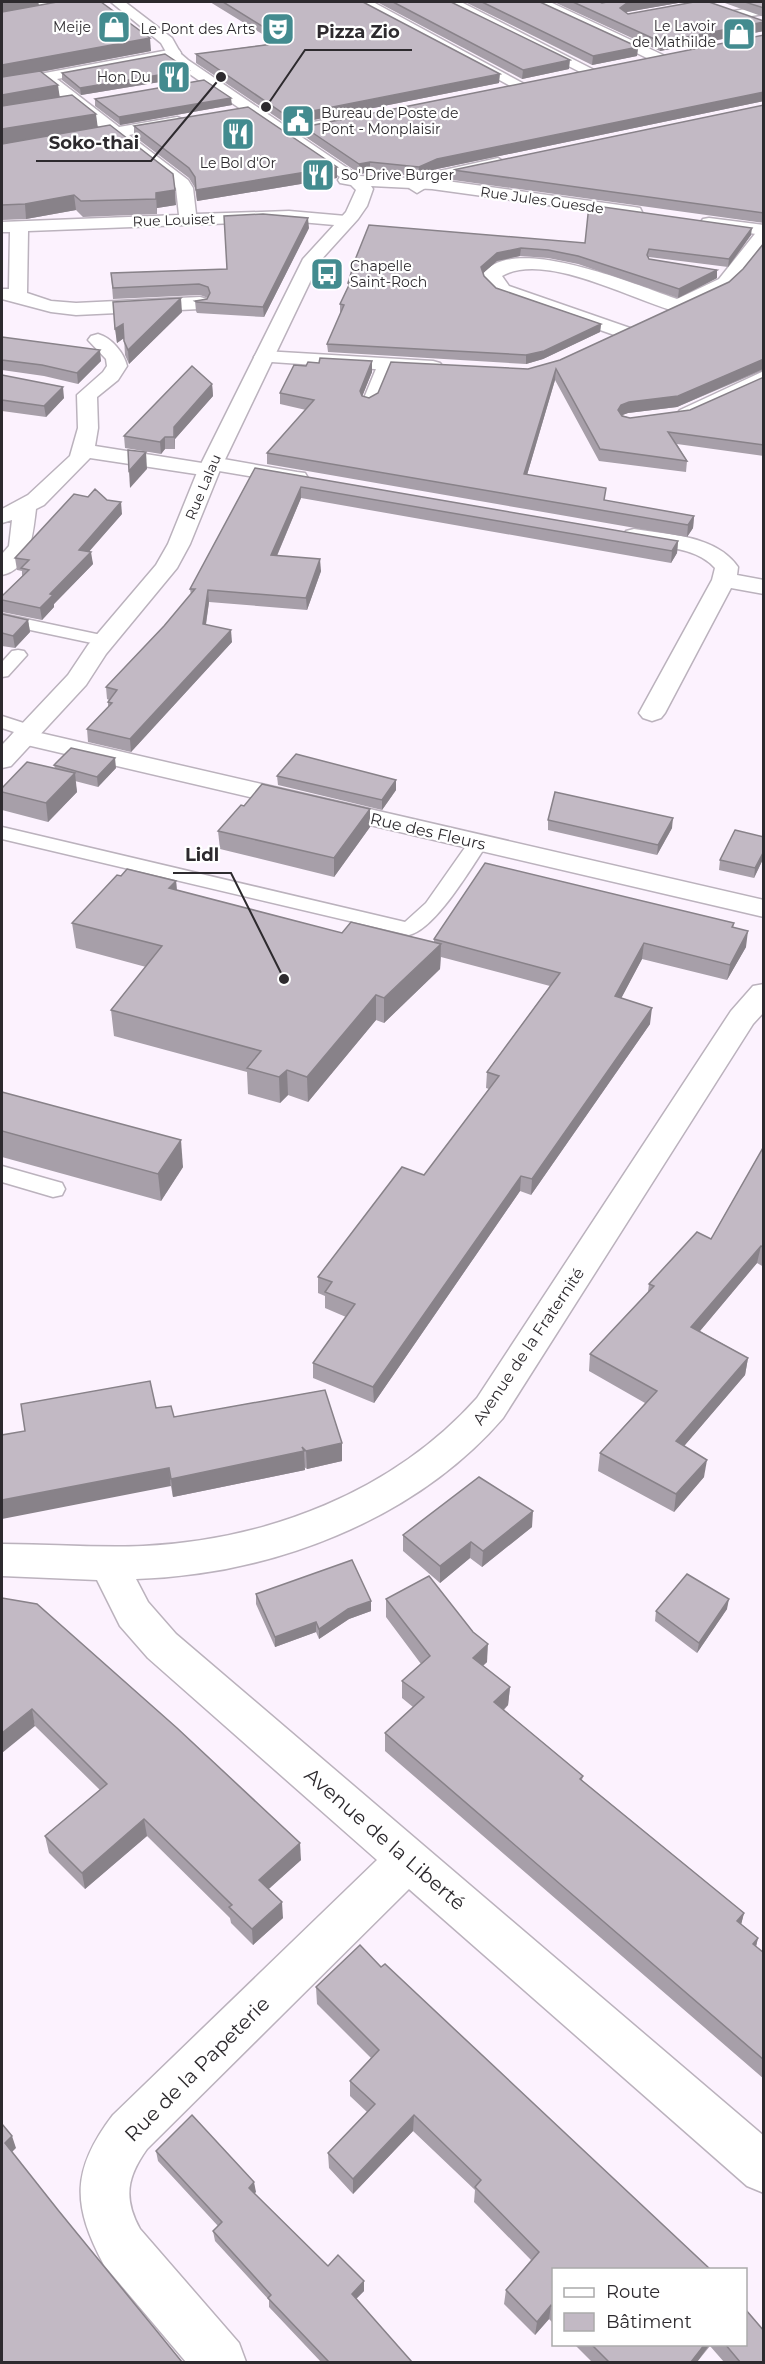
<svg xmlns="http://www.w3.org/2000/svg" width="765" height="2364" viewBox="0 0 765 2364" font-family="Montserrat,sans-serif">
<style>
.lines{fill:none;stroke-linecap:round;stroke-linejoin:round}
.lane-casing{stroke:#bbb2bd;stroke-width:3}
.street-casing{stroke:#bbb2bd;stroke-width:3}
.secondary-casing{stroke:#bbb2bd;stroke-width:3}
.primary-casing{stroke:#bbb2bd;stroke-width:3}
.lane{fill:#fff;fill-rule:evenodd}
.street{fill:#fff;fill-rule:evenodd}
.secondary{fill:#fff;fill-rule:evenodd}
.primary{fill:#fff;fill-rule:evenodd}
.wall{fill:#a79fa9}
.shaded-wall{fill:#888289}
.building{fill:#c2b9c4;stroke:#888289;stroke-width:1.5}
.labels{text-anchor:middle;stroke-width:4.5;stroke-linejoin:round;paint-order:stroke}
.far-poi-label{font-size:14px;fill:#2d2a2e;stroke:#fff;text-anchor:end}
.far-street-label{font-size:14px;fill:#2d2a2e;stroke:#fff}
.street-label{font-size:16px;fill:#2d2a2e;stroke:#fff}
.near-street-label{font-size:20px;fill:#2d2a2e;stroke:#fff}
.leader{fill:none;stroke:#2d2a2e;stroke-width:2}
.callout-dot{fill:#2d2a2e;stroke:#fff;stroke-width:2}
.callout-label{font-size:18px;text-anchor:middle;font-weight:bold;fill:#2d2a2e;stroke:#fff;stroke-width:4.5;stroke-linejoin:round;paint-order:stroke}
</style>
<rect width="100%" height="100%" fill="#fcf2fe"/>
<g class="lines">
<g class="lane-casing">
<g id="lane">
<polygon points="385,360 392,364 376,403 369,407 364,406 362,403 378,364"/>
<polygon points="2,614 106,636 112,637 115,641 112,645 106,646 2,624"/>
<polygon points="18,650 24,651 27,655 8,676 2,677 2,662 12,651"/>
<polygon points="2,716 36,727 38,731 36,735 29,737 2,728"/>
<path d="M2,827L405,922L426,903L471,839H485L488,843C472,866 436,929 409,935L2,839Z"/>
<polygon points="2,1166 62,1183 65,1189 62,1195 53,1197 2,1182"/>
</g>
</g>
<g class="street-casing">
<g id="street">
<polygon points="357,2 373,2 528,86 526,89 516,89"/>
<polygon points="444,2 461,2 598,72 591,76 586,75"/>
<polygon points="533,2 550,2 663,55 665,58 663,61 653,61"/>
<polygon points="764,6 764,14 739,18 732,14 734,11"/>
<polygon points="174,49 179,50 181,53 179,56 57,79 119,127 177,117 182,119 185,122 182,125 129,135 188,180 193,188 196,214 289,211 346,216 352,217 355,221 352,225 346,226 289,221 28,231 27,293 51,301 76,303 200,297 207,299 209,303 207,307 200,309 76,315 51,312 2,299 2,289 9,289 10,232 2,232 2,222 179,215 176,188 113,137 2,156 2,146 103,130 42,82 2,89 2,81"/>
<polygon points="349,115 354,117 357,120 354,123 283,138 275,133 283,128"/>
<polygon points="498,158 506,163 504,166 437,181 417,193 409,188 426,174"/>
<path d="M764,229V246L731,287L678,312C632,300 545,251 502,276L509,286L630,328L632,332L630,336L623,338L497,294L485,282L483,274C512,232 639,286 677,299L719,279L758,230Z"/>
<path d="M98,334C112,338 124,353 127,366L118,380L97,397L98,428L95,446L202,463L205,459L212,457L297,472L305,473L308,478L305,483L297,484L219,471L217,475L209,476L90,458L44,505L36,509C33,532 31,569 2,575V554L9,546L12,520L2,523V509L28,495L70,456L78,428L77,395L103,372L107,366L106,359L88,340L91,336Z"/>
<polygon points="264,351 433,361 440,363 443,367 440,371 433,373 257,361 254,357 257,353"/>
<polygon points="764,371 764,385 694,418 680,418 677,414 680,410"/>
<path d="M634,529C669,535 716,535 738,567L737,575L764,580V594L731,588L665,713L661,718L652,721L643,718L639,713L712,580L715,568C694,544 654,548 626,541L623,536L626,531Z"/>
<polygon points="23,729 764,900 764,917 14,742 10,737 14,732"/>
<path d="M764,984V1012L753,1024L503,1418C414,1521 270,1575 136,1579L148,1602L176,1634L764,2136V2193L747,2186L409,1889L147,2149C127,2177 123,2198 140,2229L239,2343L246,2362H186L104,2265C72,2205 71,2170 113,2115L377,1860L148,1658L120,1626L97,1580L2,1576V1544C49,1544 96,1548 143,1546C268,1540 393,1492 477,1398L731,1011L753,986Z"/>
</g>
</g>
<g class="secondary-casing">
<g id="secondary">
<polygon points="111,2 125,2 172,38 181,54 188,60 359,176 432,179 634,207 640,208 642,212 640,216 634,217 432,189 371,186 373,189 367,206 358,219 320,261 220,470 190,544 177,568 106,654 86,685 11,766 2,768 2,745 68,675 88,645 156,565 168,544 198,470 303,259 346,212 356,190 351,185 340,183 338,180 340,177 178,66 170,59 161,43"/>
<polygon points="709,218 764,225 764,235 703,227 700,223 703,219"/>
</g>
</g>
<g class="primary-casing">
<polygon id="primary" points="34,2 58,2 51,6 2,16 2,8"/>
</g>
<use href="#lane" class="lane"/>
<use href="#street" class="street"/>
<use href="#secondary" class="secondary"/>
<use href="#primary" class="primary"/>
</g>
<g class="wall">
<polygon points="2,2 38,2 39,5 151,51 41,72 59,97 97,127 176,205 157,208 157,214 83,217 76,210 26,219 2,220 2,222"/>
<polygon points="210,2 363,2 499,83 288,125 196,63 196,54 277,43"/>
<polygon points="377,2 451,2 569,69 522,79"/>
<polygon points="465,2 540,2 638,47 637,56 592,65"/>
<polygon points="554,2 603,2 601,2 602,3 607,2 684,2 626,12 628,14 764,21 764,31 660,51"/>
<polygon points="722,2 764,2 764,17"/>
<polygon points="764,35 764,101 437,169 418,176 370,172 360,174 304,136 304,127"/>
<polygon points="62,73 190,77 81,95 62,80"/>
<polygon points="95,99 232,105 120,125 95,106"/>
<polygon points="764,105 764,223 453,180 453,170"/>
<polygon points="134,126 337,178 197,201 195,188 189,178 134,136"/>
<polygon points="309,228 264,317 197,313 196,311 195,301 207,299 208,298 200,295 113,299 111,273 227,269"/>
<polygon points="751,235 728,267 649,257 649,259 717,270 717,278 678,298 578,264 548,258 520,256 497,261 483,273 484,276 496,288 601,324 600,332 543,359 526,364 328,352 327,344 341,313 340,313 340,304 348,287 348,283 355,260 585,243"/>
<polygon points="764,243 764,370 677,407 628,413 622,415 630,418 690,410 764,377 764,456 677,444 687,461 686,472 599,461 555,380 527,475 604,500 694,516 693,528 687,537 267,464 267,453 306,410 280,404 280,393 306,366 319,363 372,361 372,372 362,396 369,398 528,369 560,360 729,282 743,269"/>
<polygon points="113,302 182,312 129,364 125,355 124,338 117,343"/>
<polygon points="2,337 101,361 78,384 44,376 2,370"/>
<polygon points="2,375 64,398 46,417 2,411"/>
<polygon points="212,384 213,396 175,439 175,449 165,449 161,454 125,448 124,436"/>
<polygon points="255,468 678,541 677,553 671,563 301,498 277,556 321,571 307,610 209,602 206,625 232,642 131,752 88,742 87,729 108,707 108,702 109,700 107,699 106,687 164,626 191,595 190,589"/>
<polygon points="122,514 89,551 93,564 54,604 54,607 42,620 2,612 2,596 22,576 22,571 17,570 15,558"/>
<polygon points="2,614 28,620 30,632 15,648 2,646"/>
<polygon points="54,765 116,768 98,787 75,781 77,792 48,822 2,810 2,788 55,769"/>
<polygon points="277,776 396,790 382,810 278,785"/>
<polygon points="244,806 370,809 370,827 334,877 220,849 218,831"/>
<polygon points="548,820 672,828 657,855 548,830"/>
<polygon points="764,837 764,857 754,878 719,870 720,860"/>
<polygon points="121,876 176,881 177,890 342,933 434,942 434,939 734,923 733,928 746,947 727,980 642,959 621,998 650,1024 531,1195 520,1191 374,1403 313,1378 313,1363 346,1317 325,1308 325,1296 318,1293 318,1277 424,1175 489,1089 486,1088 487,1072 550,986 441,957 440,969 384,1023 376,1020 308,1102 288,1095 280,1103 248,1094 247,1072 114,1036 111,1010 146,967 76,948 72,923"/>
<polygon points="2,1092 183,1167 161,1201 2,1157"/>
<polygon points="764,1146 764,1267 757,1263 700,1331 748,1358 745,1375 684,1446 704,1477 674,1512 598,1471 600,1453 645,1403 589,1371 590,1354 648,1292 649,1284 711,1239"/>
<polygon points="325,1390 342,1461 307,1469 304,1467 305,1470 173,1497 156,1408 174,1417"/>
<polygon points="532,1527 482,1567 470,1558 440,1583 403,1551 403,1535"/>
<polygon points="256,1594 371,1611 349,1619 319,1639 316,1632 275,1647 256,1604"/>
<polygon points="2,1598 301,1860 268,1889 283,1918 253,1945 231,1923 230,1918 147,1836 85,1889 49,1853 45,1836 100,1790 35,1726"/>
<polygon points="386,1599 487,1662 483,1666 510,1687 508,1705 504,1710 583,1776 582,1780 744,1913 741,1924 758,1938 756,1947 764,1953 764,2079 385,1751 385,1733 413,1707 402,1698 402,1681 421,1664 386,1617"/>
<polygon points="727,1609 697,1653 655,1621 656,1611"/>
<polygon points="360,1945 554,2270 554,2324 549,2319 535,2335 504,2304 506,2290 531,2260 474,2202 475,2190 413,2131 353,2194 329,2168 328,2153 367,2112 350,2096 350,2081 371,2058 317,2004 316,1987"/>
<polygon points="156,2151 256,2192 254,2193 328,2266 364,2291 356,2299 412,2362 321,2362 269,2307 269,2300 215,2241 213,2231 218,2226 158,2161"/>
<polygon points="574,2344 746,2344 764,2362 724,2362 710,2346 697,2362 592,2362"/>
</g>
<g class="shaded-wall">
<polygon points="2,2 38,2 39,6 2,15"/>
<polygon points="638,2 684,2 627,12 620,16 620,8 627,3"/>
<polygon points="764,22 764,31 660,51 661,42"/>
<polygon points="150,38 151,51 2,79 2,65"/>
<polygon points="638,47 637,56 592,65 593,56"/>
<polygon points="570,60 569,69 522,79 523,70"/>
<polygon points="189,70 190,77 81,95 80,88"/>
<polygon points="500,74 499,83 288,125 287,116"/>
<polygon points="58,85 60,99 2,110 2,95"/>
<polygon points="764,92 764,101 437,169 418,176 419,167 437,159"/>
<polygon points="231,98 232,105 120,125 119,117"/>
<polygon points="96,114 98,129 2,145 2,129"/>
<polygon points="370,162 370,172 360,174 359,164"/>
<polygon points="337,167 337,178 197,201 196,190"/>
<polygon points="175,190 176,205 157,208 157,214 156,193"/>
<polygon points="74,195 76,210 26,219 25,204"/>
<polygon points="308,218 309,228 264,317 263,307"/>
<polygon points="752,228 751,235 728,267 729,259"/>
<polygon points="521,248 520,256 497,261 481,275 481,267 497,253"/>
<polygon points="717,270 717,278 678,298 679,289"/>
<polygon points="181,298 182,312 129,364 128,350"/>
<polygon points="123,324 124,338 117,343 115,329"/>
<polygon points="601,324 600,332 543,359 526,364 526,355"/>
<polygon points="100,350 101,361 78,384 77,373"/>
<polygon points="764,359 763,369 677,407 628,413 620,416 618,410 621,405"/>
<polygon points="372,361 372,372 360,402 360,391"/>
<polygon points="556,369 555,380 524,485 524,474"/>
<polygon points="212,384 213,396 175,439 175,449 174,427"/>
<polygon points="63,387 64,398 46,417 44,406"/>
<polygon points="165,437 165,449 161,454 160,442"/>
<polygon points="146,452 147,469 130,488 129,471"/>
<polygon points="301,487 301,498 272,567 271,555"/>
<polygon points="121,502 122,514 80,562 79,550"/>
<polygon points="694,516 693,528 687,537 688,525"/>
<polygon points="678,541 677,553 671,563 672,551"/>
<polygon points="91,552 93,564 54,604 54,607 42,620 40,608 50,594"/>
<polygon points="320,559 321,571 307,610 306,598"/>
<polygon points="208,590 209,602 204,636 203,624"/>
<polygon points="28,620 30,632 15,648 13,636"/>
<polygon points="231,630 232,642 131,752 130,739"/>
<polygon points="115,758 116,768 98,787 97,777"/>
<polygon points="75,773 77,792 48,822 46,803"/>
<polygon points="396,780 396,790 382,810 382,800"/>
<polygon points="370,809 370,827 334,877 334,858"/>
<polygon points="673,818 672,828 657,855 658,845"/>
<polygon points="764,851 764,857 754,878 755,868"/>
<polygon points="176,881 178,906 169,888"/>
<polygon points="748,931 746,947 727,980 730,965"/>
<polygon points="644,943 642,959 614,1012 615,996"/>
<polygon points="441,944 440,969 384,1023 384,998"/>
<polygon points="376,995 376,1020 308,1102 307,1077"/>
<polygon points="652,1008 650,1024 531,1195 532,1179"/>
<polygon points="287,1070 288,1095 280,1103 279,1077"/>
<polygon points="181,1140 183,1167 161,1201 158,1174"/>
<polygon points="521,1176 520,1191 374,1403 373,1387"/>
<polygon points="761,1246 757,1263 689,1344 691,1327"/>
<polygon points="748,1358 745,1375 673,1459 676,1441"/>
<polygon points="342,1443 342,1461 307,1469 306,1451"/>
<polygon points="304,1451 305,1470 173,1497 171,1479"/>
<polygon points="707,1460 704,1477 674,1512 676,1494"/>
<polygon points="169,1468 171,1486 2,1519 2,1500"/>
<polygon points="533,1511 532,1527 482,1567 483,1551"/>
<polygon points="471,1542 470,1558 440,1583 440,1566"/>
<polygon points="729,1599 727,1609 697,1653 699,1643"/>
<polygon points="371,1601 371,1611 349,1619 319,1639 319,1629 348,1609"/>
<polygon points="316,1622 316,1632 275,1647 275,1637"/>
<polygon points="488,1644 487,1662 472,1675 473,1658"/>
<polygon points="510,1687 508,1705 493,1719 494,1702"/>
<polygon points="32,1709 35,1726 2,1753 2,1733"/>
<polygon points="144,1819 147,1836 85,1889 82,1873"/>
<polygon points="300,1843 301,1860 260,1897 259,1880"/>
<polygon points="282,1902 283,1918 253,1945 252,1929"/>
<polygon points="744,1913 740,1929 737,1921"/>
<polygon points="758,1938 754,1954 753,1944"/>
<polygon points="414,2115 413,2131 353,2194 353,2179"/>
<polygon points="12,2136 16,2148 9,2155 5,2143"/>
<polygon points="254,2182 256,2192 250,2198 249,2188"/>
<polygon points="364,2281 364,2291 352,2303 352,2294"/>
<polygon points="551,2305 549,2319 535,2335 537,2322"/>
<polygon points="705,2344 710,2344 697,2362 691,2362"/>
</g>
<g class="building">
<polygon points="57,2 101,2 150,38 2,65 2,12"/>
<polygon points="223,2 363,2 500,74 287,116 196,54 288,42"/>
<polygon points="393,2 451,2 570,60 523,70"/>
<polygon points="482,2 540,2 638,47 593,56"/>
<polygon points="573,2 600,2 602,3 607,2 638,2 627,3 620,8 628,14 694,2 709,2 764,21 764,22 661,42"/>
<polygon points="745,2 764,2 764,8"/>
<polygon points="764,35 764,92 437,159 419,167 370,162 359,164 304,127"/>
<polygon points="165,54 189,70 80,88 62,73"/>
<polygon points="40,71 58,85 2,95 2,77"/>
<polygon points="204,80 231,98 119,117 95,99"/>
<polygon points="72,95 96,114 2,129 2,106"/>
<polygon points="764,105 764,213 453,170"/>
<polygon points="248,107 337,167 196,190 195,177 189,168 134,126"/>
<polygon points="110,125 173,174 175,190 156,193 156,199 81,201 74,195 25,204 2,205 2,144"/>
<polygon points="589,205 752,228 729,259 649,249 647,255 649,259 717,270 679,289 578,256 548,250 521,248 497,253 481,267 484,276 496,288 601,324 544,351 526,355 327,344 344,305 340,304 350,283 348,283 355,260 369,225 585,243"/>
<polygon points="263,214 308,218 263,307 197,302 195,301 207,299 210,293 208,287 199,284 113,288 111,273 227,269 224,216"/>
<polygon points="764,243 764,359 678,396 629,402 621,405 618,410 622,416 630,418 690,410 764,377 764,445 668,432 687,461 600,449 556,369 524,474 606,488 604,500 694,516 688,525 267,453 314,400 280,393 294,365 306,366 308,362 319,363 320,358 372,361 360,391 362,396 369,398 378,393 391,362 528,369 560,360 729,282 743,269"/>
<polygon points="181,298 128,350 124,341 123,324 115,329 113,302"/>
<polygon points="2,337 100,350 77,373 42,365 2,360"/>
<polygon points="192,366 212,384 174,427 174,437 165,437 160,442 124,436"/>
<polygon points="2,375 63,387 44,406 2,400"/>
<polygon points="128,450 146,452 129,471"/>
<polygon points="255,468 678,541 672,551 301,487 271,555 320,559 306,598 208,590 203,624 231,630 130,739 87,729 112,703 108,702 117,690 106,687 164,626 195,589 190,589"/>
<polygon points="95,489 107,500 121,502 79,550 91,552 50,594 53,595 40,608 2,600 2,596 29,570 21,568 29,560 15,558 74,494 88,497"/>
<polygon points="2,614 28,620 13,636 2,633"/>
<polygon points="71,748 115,758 97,777 54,765"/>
<polygon points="296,754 396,780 382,800 277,776"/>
<polygon points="27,762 75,773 46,803 2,792 2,788"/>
<polygon points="262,784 370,809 334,858 218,831 241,805 244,806"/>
<polygon points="555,792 673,818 658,845 548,820"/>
<polygon points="735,830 764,837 764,851 755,868 720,860"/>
<polygon points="485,863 734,923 732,927 748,931 730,965 644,943 615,996 652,1008 532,1179 521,1176 373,1387 313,1363 355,1304 325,1292 332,1282 318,1277 402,1167 424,1175 499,1076 487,1072 560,973 434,939"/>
<polygon points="127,869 176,881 169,888 342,933 351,922 441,944 384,998 376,995 307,1077 287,1070 279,1077 247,1068 261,1051 111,1010 162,946 72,923 117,875 121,876"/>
<polygon points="2,1092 181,1140 158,1174 2,1131"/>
<polygon points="764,1146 764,1248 761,1246 691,1327 748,1358 676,1441 707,1460 676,1494 600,1453 657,1391 590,1354 654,1286 649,1284 697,1232 711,1239"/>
<polygon points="150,1381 156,1408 171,1406 174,1417 325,1390 342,1443 306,1451 302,1447 304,1451 171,1479 169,1468 2,1500 2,1435 25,1431 21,1404"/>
<polygon points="479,1477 533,1511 483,1551 471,1542 440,1566 403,1535"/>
<polygon points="352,1560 371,1601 348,1609 319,1629 316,1622 275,1637 256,1594"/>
<polygon points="687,1574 729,1599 699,1643 656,1611"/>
<polygon points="429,1576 473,1632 488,1644 473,1658 510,1687 494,1702 583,1776 580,1779 744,1913 737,1921 758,1938 753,1944 764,1953 764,2060 385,1733 424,1697 402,1681 430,1656 386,1599"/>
<polygon points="2,1598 37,1604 177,1728 300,1843 259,1880 282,1902 252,1929 229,1907 232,1905 144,1819 82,1873 45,1836 107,1784 32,1709 2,1733"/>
<polygon points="360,1945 381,1967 385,1964 711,2270 554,2270 554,2308 551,2305 537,2322 506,2290 539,2252 475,2187 481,2180 414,2115 353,2179 328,2153 375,2104 350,2081 379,2050 316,1987"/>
<polygon points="192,2115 254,2182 249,2188 328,2266 338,2255 364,2281 352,2294 412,2362 329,2362 268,2298 271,2295 213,2231 222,2222 156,2151"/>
<polygon points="2,2124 12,2136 5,2143 58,2210 182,2362 2,2362"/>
<polygon points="746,2310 764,2331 764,2362 740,2362 725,2344 746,2344"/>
<polygon points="591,2344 705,2344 691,2362 609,2362"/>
</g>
<defs>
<g id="shop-square" transform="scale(1.725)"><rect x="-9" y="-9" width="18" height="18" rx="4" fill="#438b8f" stroke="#fff"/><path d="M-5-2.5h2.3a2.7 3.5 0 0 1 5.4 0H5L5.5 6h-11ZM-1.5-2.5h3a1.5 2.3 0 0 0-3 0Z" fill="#fff"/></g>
<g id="theatre-square" transform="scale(1.725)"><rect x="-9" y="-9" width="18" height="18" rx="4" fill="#438b8f" stroke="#fff"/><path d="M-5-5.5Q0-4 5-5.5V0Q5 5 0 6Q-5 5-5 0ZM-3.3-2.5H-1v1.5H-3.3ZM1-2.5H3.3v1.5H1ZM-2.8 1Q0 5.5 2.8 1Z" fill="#fff"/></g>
<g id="restaurant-square" transform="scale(1.725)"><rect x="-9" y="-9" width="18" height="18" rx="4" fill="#438b8f" stroke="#fff"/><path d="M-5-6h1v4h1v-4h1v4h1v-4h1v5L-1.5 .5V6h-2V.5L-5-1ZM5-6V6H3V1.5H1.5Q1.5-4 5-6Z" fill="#fff"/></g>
<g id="civic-square" transform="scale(1.725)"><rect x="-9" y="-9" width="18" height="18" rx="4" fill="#438b8f" stroke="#fff"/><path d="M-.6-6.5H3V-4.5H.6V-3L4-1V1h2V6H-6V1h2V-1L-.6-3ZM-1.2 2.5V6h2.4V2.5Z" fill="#fff"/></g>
<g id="bus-square" transform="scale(1.725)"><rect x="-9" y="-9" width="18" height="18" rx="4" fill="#438b8f" stroke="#fff"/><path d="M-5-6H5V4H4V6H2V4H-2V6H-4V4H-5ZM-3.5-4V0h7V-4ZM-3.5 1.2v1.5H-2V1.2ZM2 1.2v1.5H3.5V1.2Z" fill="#fff"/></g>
</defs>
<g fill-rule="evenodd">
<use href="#shop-square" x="114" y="27"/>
<use href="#theatre-square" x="278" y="29"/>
<use href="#shop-square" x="739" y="34"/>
<use href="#restaurant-square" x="174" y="77"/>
<use href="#civic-square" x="298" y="121"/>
<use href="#restaurant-square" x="238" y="134"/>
<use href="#restaurant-square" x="318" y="175"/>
<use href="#bus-square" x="327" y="274"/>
</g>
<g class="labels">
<g class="far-poi-label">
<text x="716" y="31">Le Lavoir<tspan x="716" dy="16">de Mathilde</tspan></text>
<text x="91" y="32">Meije</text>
<text x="255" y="34">Le Pont des Arts</text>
<text x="151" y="82">Hon Du</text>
<text x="321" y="118" text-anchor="start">Bureau de Poste de<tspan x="321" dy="16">Pont - Monplaisir</tspan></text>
<text x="238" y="168" text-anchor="middle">Le Bol d'Or</text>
<text x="341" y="180" text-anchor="start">So' Drive Burger</text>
<text x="350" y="271" text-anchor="start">Chapelle<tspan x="350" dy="16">Saint-Roch</tspan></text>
</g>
<g class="far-street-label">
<text transform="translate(542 200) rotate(8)" y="5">Rue Jules Guesde</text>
<text transform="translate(174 220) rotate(-2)" y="5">Rue Louiset</text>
<text transform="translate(203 487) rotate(-67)" y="5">Rue Lalau</text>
</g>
<g class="street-label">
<text transform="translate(428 831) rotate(13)" y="6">Rue des Fleurs</text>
<text transform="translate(528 1346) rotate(-56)" y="6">Avenue de la Fraternité</text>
</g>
<g class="near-street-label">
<text transform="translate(385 1839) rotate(41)" y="7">Avenue de la Liberté</text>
<text transform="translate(197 2069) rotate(-45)" y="7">Rue de la Papeterie</text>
</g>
</g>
<path class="leader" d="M266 107L305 50H412M221 77L151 161H36M284 979L231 873H173"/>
<g class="callout-dot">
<circle cx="266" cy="107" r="6"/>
<circle cx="221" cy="77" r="6"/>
<circle cx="284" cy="979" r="6"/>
</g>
<g class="callout-label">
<text x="358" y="38">Pizza Zio</text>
<text x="94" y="149">Soko-thai</text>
<text x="202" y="861">Lidl</text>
</g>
<rect width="765" height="2364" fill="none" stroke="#2d2a2e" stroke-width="6"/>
<rect x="552" y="2268" width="195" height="78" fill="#ffffff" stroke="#abaaab" stroke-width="1.5"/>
<rect x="564" y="2288" width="30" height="9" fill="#ffffff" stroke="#abaaab" stroke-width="1.5"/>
<text x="606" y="2298" font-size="18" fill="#2d2a2e">Route</text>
<rect x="564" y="2313" width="30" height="18" fill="#c2b9c4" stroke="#abaaab" stroke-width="1.5"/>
<text x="606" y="2328" font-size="18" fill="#2d2a2e">Bâtiment</text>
</svg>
